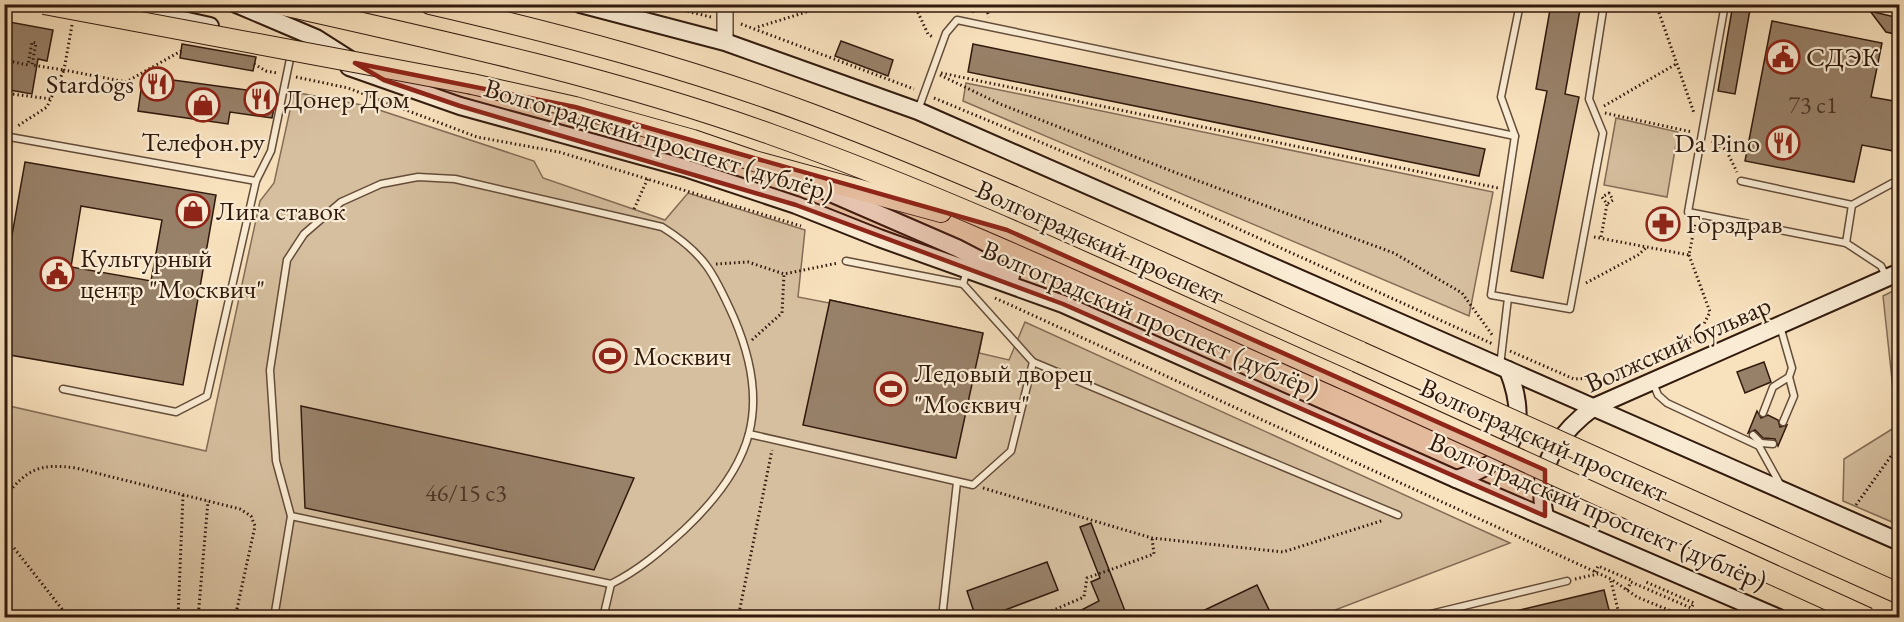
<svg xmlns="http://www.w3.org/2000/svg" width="1904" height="622" viewBox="0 0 1904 622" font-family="'EB Garamond',serif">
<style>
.green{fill:#d6bf9f;stroke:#846c56;stroke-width:1.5}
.building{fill:#988169;stroke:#311a0d;stroke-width:1.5;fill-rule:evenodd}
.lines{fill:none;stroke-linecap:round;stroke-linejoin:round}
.service-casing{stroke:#634c39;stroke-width:9}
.tertiary-casing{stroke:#634c39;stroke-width:18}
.secondary-casing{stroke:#311a0d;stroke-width:20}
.primary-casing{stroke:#311a0d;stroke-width:22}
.path{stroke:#311a0d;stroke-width:3;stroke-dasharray:1.5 3;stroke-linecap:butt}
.service{stroke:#faecd4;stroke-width:6}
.tertiary{stroke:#faecd4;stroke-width:15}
.secondary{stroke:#faecd4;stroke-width:16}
.primary{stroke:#f8e1bd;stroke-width:20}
.primary-bridge-casing{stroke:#311a0d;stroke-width:22;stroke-linecap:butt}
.primary-bridge{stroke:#f8e1bd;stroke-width:20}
.marked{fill:#8f2418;fill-opacity:0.2;stroke:#8f2418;stroke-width:4.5;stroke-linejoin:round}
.labels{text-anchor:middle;stroke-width:4.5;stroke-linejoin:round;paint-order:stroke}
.number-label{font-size:24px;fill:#4b3424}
.poi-label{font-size:27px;fill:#311a0d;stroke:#faecd4;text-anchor:start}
.street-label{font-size:27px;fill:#311a0d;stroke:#faecd4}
</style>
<rect width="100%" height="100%" fill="#f8e1bd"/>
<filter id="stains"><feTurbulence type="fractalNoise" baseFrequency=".00333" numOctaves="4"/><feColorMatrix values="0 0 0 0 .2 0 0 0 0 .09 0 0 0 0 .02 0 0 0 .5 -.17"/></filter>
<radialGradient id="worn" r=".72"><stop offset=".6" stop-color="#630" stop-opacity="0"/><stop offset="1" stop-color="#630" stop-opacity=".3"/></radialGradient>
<g class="green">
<polygon points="966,83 1493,192 1469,316 963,101"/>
<polygon points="294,92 367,106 534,161 543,178 665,220 688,193 805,230 798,297 829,303 830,300 983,333 979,353 1009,360 1025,322 1510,543 1317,617 5,618 5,405 206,451 260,201 274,183"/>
<polygon points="1616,118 1678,132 1667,197 1604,185"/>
<polygon points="1899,288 1899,525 1843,501 1844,459 1897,426 1883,296"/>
</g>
<g class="building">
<polygon points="1551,4 1581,4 1565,94 1579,97 1543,278 1511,271 1547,91 1536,89"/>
<polygon points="1733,4 1751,4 1735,94 1718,91"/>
<polygon points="1870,11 1899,18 1899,35 1886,32"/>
<polygon points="4,21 53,30 47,61 38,59 32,94 4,89"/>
<polygon points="1772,21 1882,43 1871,97 1899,102 1899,152 1862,145 1854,182 1745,161"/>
<polygon points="841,41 893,60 888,76 835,56"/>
<polygon points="182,44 256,57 253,71 180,58"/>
<polygon points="973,44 1485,149 1479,176 968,72"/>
<polygon points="143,76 277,94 272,118 230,112 228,124 138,111"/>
<path d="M25,162L216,195L183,385L4,354V280ZM81,206L162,220L151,281L71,267Z"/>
<polygon points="1653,210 1674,214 1672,228 1650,224"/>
<polygon points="830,300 983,333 956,458 803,425"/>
<polygon points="1764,362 1771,382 1745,393 1737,372"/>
<polygon points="301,406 634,478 594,570 305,508"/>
<polygon points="1757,411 1761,418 1768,415 1778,420 1780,427 1787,425 1778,446 1775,439 1763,438 1755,430 1748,433"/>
<polygon points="1091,523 1125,611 1107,618 1066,618 1099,601 1091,582 1100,578 1080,527"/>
<polygon points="1047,562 1058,590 984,618 976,618 967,591"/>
<polygon points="1257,585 1273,618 1188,618"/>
<polygon points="1604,590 1611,618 1507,618 1507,613"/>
</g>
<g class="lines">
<g class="service-casing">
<g id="service">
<polyline points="1520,4 1501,97 1515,136 1491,295 1570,309 1603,133 1589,99 1604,4"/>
<polyline points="1725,4 1688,212 1846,243 1881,266 1886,276"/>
<polyline points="918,110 946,33 957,20 1515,136"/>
<polyline points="4,136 256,181"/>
<polyline points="1741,181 1852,205 1846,243"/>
<polyline points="1852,205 1900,179"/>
<polyline points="846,261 963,284 967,270"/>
<polyline points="1780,326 1792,368 1789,377 1794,396 1783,422"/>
<polyline points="1033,362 1398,515"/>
<polyline points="1500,366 1508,298"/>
<polyline points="1653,383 1658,395 1667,403 1759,446"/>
<polyline points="63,389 176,412 207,396 256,181 271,151 291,54"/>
<polyline points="1763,413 1773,387 1789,377"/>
<polyline points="749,434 973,485 1011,451 1033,362 963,284"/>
<polyline points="1753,435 1761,443 1759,446 1780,484"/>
<polyline points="1761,443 1773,444"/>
<path d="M274,618L291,516L276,461L270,370L287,260L304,234L341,202L381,184L418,177L455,179L662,227C704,253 714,273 734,318C772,407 753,465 684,530C661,551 639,570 611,584L291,516"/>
<polyline points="603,618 611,584"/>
<polyline points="942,618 957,482"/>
<polyline points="1414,618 1567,581"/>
</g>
</g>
<g class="tertiary-casing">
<polyline id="tertiary" points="725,4 725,42"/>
</g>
<g class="secondary-casing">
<g id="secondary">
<polyline points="111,4 210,26"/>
<polyline points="236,4 316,38 349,59"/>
<polyline points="580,4 725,42 918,111 1900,542"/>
<polyline points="349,67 460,106 685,168 796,205 879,238 1063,304 1456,479 1779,618"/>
<polyline points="805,182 957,248 1011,276"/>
<path d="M1456,479C1515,462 1530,426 1508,370"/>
<path d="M1545,516C1534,469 1557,434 1594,407L1900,272"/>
</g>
</g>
<g class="primary-casing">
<g id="primary">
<path d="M278,4C443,41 610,77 770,134C965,203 1158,297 1348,381"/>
<path d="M430,4C560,34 689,68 814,115C1000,185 1180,272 1361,352"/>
<polyline points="472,84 575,107 693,140 754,161 941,212"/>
</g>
</g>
<g class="path">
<polyline points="657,4 711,17"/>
<polyline points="914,4 928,34 934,38"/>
<polyline points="985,4 989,17"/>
<polyline points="1656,4 1694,113"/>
<polyline points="972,12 984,4"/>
<polyline points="741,24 914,89"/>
<polyline points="72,25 64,70 126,82 181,51"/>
<polyline points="758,27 832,4"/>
<polyline points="4,60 28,65 32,42 36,43 32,65 64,70 47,107 16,127"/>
<polyline points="254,64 266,71 277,73"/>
<polyline points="941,73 1498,188"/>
<polyline points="940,75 1000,104 1174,172 1394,253 1462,293 1493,336"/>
<polyline points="296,77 348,88 477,137 559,152 801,226"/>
<polyline points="4,93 51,99"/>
<polyline points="934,98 1117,174 1493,344"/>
<polyline points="1604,106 1676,64"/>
<polyline points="1605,113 1692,132"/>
<polyline points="1712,141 1726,150 1737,172"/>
<polyline points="634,209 648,178"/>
<polyline points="1594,237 1689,255 1695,224"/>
<polyline points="1601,237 1607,204 1602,197 1609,193 1613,200 1607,204"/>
<polyline points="1689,255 1710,312 1704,324"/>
<polyline points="716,264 748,262 784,274 838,263"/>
<polyline points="1586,283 1638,255 1647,247"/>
<polyline points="995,298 1611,579 1637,597 1688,618"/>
<polyline points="752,340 782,313 784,274"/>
<polyline points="1510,351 1574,379 1594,378"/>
<polyline points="1655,352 1658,357 1724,327 1722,323 1675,344"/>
<polyline points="983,488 1152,538 1283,552 1384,520"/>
<path d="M4,498C27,469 39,463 76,468L240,509L251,516L255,526L235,618"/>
<polyline points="1856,505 1894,452 1900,436"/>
<polyline points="14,548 69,618"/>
<polyline points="1595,572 1598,566 1633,581"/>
<polyline points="1575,579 1598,574"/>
<polyline points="1611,581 1620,618"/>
<polyline points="1627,590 1631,582 1691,608 1694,603 1646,582"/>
<polyline points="178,618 183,495"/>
<polyline points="198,618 208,501"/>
<polyline points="738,618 772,450"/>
<polyline points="1035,618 1084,597 1087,578 1154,554 1152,538"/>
</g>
<use href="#service" class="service"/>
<use href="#tertiary" class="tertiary"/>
<use href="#secondary" class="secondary"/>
<use href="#primary" class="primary"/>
<g class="primary-bridge-casing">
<g id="primary-bridge">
<polyline points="44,4 472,84"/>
<polyline points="1361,352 1900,594"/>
<polyline points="1348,381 1868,618"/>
</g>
</g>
<use href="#primary-bridge" class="primary-bridge"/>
</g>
<path class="marked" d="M355,63L575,107L1007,230L1545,470V516L1063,304L796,205L460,106L384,80Z"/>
<defs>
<g id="civic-ring" transform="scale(1.725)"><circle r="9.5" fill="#faecd4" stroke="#8f2418" stroke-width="1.5"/><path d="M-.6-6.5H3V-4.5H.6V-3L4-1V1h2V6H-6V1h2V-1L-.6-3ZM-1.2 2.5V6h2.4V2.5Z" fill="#8f2418"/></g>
<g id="restaurant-ring" transform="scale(1.725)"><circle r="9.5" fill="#faecd4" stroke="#8f2418" stroke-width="1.5"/><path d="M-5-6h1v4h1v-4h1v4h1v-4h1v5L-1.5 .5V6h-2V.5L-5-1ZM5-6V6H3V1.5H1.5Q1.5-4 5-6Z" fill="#8f2418"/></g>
<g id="shop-ring" transform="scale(1.725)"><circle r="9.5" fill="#faecd4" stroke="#8f2418" stroke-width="1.5"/><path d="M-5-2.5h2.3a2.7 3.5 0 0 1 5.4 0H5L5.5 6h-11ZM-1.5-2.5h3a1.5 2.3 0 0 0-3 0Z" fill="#8f2418"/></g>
<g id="pharmacy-ring" transform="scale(1.725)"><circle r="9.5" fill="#faecd4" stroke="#8f2418" stroke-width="1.5"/><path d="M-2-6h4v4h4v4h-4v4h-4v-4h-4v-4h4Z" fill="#8f2418"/></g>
<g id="stadium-ring" transform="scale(1.725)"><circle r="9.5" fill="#faecd4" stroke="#8f2418" stroke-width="1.5"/><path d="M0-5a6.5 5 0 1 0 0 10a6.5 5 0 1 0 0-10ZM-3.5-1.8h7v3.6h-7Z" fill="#8f2418"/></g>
</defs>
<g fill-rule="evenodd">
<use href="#civic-ring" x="1783" y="57"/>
<use href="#restaurant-ring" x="157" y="84"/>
<use href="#restaurant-ring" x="261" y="99"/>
<use href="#shop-ring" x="203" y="105"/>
<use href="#restaurant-ring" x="1783" y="143"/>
<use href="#shop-ring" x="193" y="211"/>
<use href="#pharmacy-ring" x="1663" y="224"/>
<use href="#civic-ring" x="57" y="274"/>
<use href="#stadium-ring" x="610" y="356"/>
<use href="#stadium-ring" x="891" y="389"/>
</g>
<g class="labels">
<g class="number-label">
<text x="1813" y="113">73 с1</text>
<text x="466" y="501">46/15 с3</text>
</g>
<g class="poi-label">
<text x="1806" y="66">СДЭК</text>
<text x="134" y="93" text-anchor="end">Stardogs</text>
<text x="284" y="108">Донер Дом</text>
<text x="203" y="151" text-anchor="middle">Телефон.ру</text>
<text x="1760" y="152" text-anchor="end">Da Pino</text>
<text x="216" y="220">Лига ставок</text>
<text x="1686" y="233">Горздрав</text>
<text x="80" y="267">Культурный<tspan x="80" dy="31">центр "Москвич"</tspan></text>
<text x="633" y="365">Москвич</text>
<text x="914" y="382">Ледовый дворец<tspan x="914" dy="31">"Москвич"</tspan></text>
</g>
<g class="street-label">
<text transform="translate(659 140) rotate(17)" y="9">Волгоградский проспект (дублёр)</text>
<text transform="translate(1100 242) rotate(24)" y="9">Волгоградский проспект</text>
<text transform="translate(1151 319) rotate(23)" y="9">Волгоградский проспект (дублёр)</text>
<text transform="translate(1678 344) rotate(-24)" y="9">Волжский бульвар</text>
<text transform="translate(1544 440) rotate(24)" y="9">Волгоградский проспект</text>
<text transform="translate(1598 511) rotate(23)" y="9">Волгоградский проспект (дублёр)</text>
</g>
</g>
<rect width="1904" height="622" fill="none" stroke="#f8e1bd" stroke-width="24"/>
<rect x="6" y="6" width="1892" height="610" fill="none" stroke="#311a0d" stroke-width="3"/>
<rect x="12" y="12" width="1880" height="598" fill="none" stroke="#311a0d" stroke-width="1.5"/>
<rect width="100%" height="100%" filter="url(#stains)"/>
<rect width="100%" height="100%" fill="url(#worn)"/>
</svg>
